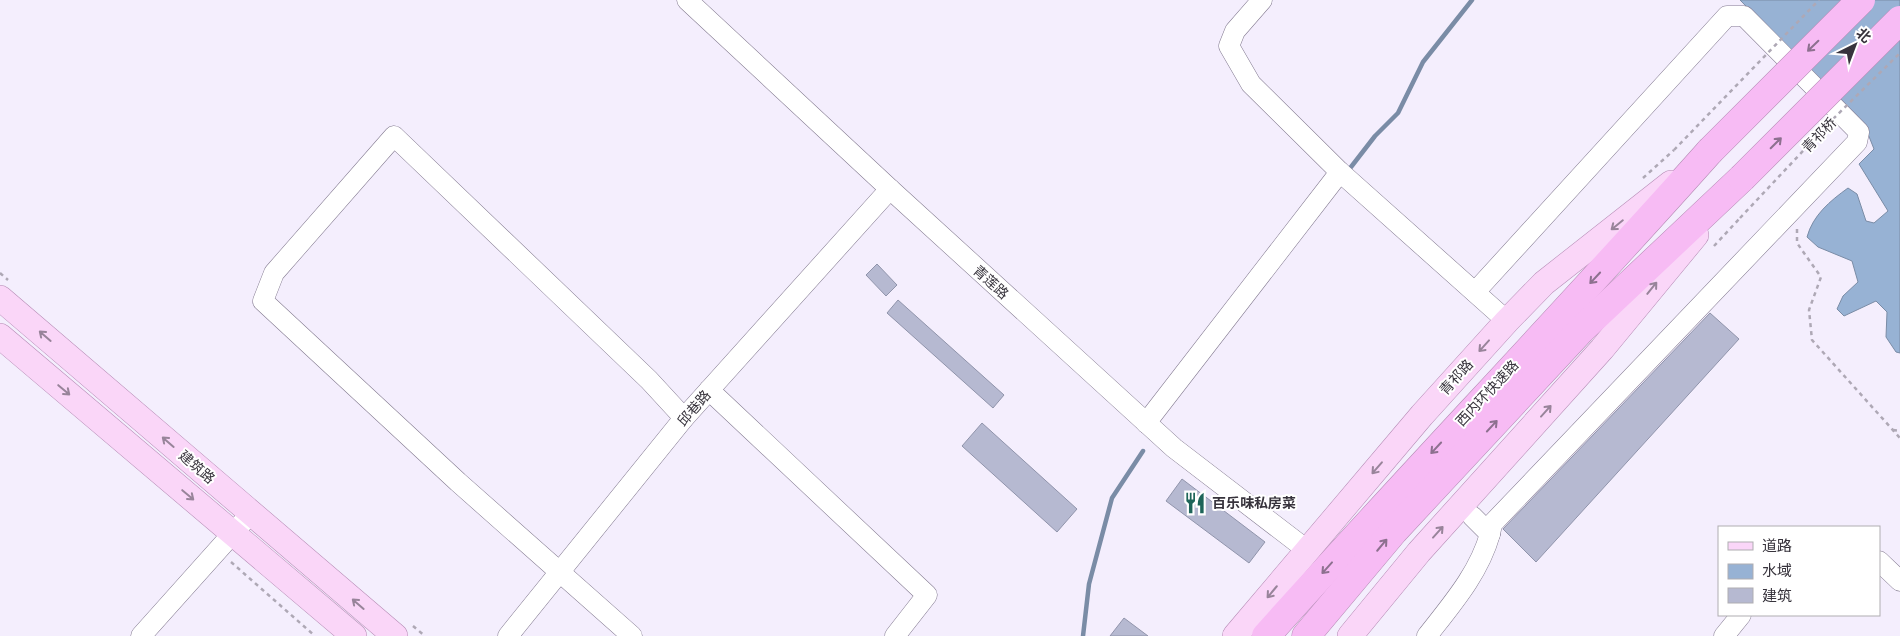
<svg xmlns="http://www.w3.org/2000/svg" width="1900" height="636" viewBox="0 0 1900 636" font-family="'Asap Condensed','Noto Sans SC',sans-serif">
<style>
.water{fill:#97b2d4;stroke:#7a8ca6}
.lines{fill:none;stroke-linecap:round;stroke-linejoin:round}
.stream{stroke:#7a8ca6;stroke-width:4.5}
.building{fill:#b6b9d1;stroke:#9094ab}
.minor-casing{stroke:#82798f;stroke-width:21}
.major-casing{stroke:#b48bb4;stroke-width:26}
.highway-casing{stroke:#b48bb4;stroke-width:29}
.path{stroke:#aea8b5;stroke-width:2.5;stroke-dasharray:4 4;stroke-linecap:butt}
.minor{stroke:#fff;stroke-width:20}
.major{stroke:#fad6f8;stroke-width:25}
.highway{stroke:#f7bbf4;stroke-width:28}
.highway-bridge-casing{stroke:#b48bb4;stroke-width:29;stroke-linecap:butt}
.path-bridge{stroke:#aea8b5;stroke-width:2.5;stroke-dasharray:4 4;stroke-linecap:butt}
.highway-bridge{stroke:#f7bbf4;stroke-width:28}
.oneway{stroke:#8d708f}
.oneway2{stroke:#98849a}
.labels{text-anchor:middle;stroke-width:4;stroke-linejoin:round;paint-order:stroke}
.street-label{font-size:14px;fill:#37333c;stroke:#fff}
.poi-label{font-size:14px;font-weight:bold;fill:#37333c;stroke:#fff;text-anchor:start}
</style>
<rect width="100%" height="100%" fill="#f4eefd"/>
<path class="water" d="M1740,0H1900V353L1896,352L1886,337L1887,312L1876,301L1844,316L1837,309L1843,296L1858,282L1852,261L1818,247L1807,237C1813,215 1830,201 1848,188L1857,194L1866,221L1874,223L1888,211L1859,164L1874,149L1866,129Z"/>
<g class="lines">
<g class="stream">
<polyline points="1351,167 1375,136 1398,113 1423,62 1472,0"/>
<polyline points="1083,636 1089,584 1112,498 1143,451"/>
</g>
</g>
<g class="building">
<polygon points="877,264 897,285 886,296 866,275"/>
<polygon points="898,300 1004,395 993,408 887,313"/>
<polygon points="1710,313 1739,339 1536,562 1503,529"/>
<polygon points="982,423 1077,509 1057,532 962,446"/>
<polygon points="1182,479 1265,542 1249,563 1166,501"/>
<polygon points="1124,618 1148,636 1110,636"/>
</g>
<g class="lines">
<g class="minor-casing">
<g id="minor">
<polyline points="687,0 890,189 1174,448 1307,550"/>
<polyline points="1262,0 1235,31 1229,46 1251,84 1340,172 1507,321"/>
<polyline points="1475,292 1727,16 1744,16 1859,132 1857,142 1492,524 1490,534"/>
<polyline points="709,390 927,595 895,636"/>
<polyline points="1146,423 1340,172"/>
<polyline points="1879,561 1900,581"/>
<polyline points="141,636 251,513"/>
<polyline points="508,636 684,418 890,189"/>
<polyline points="632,636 458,482 263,301 274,273 394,136 649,380 684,418"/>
<path d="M1427,636C1452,604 1479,573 1490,534L1472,516"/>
<polyline points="1724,636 1741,615"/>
</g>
</g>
<g class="major-casing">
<g id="major">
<polyline points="0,298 395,636"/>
<polyline points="0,336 354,636"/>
<polyline points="1235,636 1422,415 1507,321 1544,283 1671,183"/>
<polyline points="1350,636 1419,552 1602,349 1696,235"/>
</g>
</g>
<g class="highway-casing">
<g id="highway">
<path d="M1266,636C1412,473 1564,315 1710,151"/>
<polyline points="1306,636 1394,531 1581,330 1742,178"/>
</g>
</g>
<g class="path">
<polyline points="1643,178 1674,150"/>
<polyline points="1797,229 1797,243 1821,277 1809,310 1812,340 1900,438"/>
<polyline points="1714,246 1740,218"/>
<polyline points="0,273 8,280"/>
<polyline points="1893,430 1900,431"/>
<polyline points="231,562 315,636"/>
<polyline points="413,626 425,636"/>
</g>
<use href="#minor" class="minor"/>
<use href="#major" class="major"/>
<use href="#highway" class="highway"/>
<g class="highway-bridge-casing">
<g id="highway-bridge">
<polyline points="1710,151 1861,0"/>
<polyline points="1742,178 1900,20"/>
</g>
</g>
<g class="path-bridge">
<polyline points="1674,150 1819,0"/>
<polyline points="1740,218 1833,119 1900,53"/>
</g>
<use href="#highway-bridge" class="highway-bridge"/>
</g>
<defs><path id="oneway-shaft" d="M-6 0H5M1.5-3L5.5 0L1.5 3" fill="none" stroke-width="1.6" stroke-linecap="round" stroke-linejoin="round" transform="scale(1.25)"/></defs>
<g class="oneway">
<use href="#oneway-shaft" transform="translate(1813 46) rotate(136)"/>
<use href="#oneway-shaft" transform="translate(1776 143) rotate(-45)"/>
<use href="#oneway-shaft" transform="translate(1595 278) rotate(133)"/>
<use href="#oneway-shaft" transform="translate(1492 426) rotate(-47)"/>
<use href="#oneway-shaft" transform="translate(1436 448) rotate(133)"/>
<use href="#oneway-shaft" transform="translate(1382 545) rotate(-50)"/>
<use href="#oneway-shaft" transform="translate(1327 568) rotate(132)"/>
</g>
<g class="oneway2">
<use href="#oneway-shaft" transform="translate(1617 225) rotate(141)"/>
<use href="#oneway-shaft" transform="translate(1652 288) rotate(-51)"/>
<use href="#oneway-shaft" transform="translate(45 336) rotate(-139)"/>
<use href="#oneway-shaft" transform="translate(1484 346) rotate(132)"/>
<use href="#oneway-shaft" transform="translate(64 390) rotate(40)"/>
<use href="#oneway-shaft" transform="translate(1546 411) rotate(-48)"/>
<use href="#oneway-shaft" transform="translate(168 442) rotate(-139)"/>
<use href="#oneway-shaft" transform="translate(1377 468) rotate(131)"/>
<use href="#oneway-shaft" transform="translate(188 495) rotate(40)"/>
<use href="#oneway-shaft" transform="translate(1438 532) rotate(-48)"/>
<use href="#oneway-shaft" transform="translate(1272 592) rotate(130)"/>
<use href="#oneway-shaft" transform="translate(358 604) rotate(-139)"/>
</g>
<defs>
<g id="restaurant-bare" transform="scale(1.725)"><path d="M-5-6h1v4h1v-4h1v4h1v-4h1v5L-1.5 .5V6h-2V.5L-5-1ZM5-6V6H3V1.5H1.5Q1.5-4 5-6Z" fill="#1e6559" stroke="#fff" stroke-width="2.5" paint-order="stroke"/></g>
</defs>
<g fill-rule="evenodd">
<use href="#restaurant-bare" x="1195" y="503"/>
</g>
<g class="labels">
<g class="street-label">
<text transform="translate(1819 135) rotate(-46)" y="5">青祁桥</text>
<text transform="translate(991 282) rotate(42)" y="5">青莲路</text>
<text transform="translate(1456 377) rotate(-48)" y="5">青祁路</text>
<text transform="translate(1487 393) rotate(-47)" y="5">西内环快速路</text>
<text transform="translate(694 408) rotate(-49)" y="5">邱巷路</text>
<text transform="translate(197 467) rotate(41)" y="5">建筑路</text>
</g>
<g class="poi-label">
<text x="1212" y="508">百乐味私房菜</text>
</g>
</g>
<rect x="1718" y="526" width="162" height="90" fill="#ffffff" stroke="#afadb1"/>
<rect x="1728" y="542" width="25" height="8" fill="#fad6f8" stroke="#afadb1"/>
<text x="1762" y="551" font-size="15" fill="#37333c">道路</text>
<rect x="1728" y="564" width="25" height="15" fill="#97b2d4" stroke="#afadb1"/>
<text x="1762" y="576" font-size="15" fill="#37333c">水域</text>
<rect x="1728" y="588" width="25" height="15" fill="#b6b9d1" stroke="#afadb1"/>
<text x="1762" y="601" font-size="15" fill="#37333c">建筑</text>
<g transform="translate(1855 45) rotate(42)" stroke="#ffffff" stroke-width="4" paint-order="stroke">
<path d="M0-4L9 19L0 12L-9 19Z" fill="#37333c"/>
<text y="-8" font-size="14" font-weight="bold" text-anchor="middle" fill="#37333c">北</text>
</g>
</svg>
